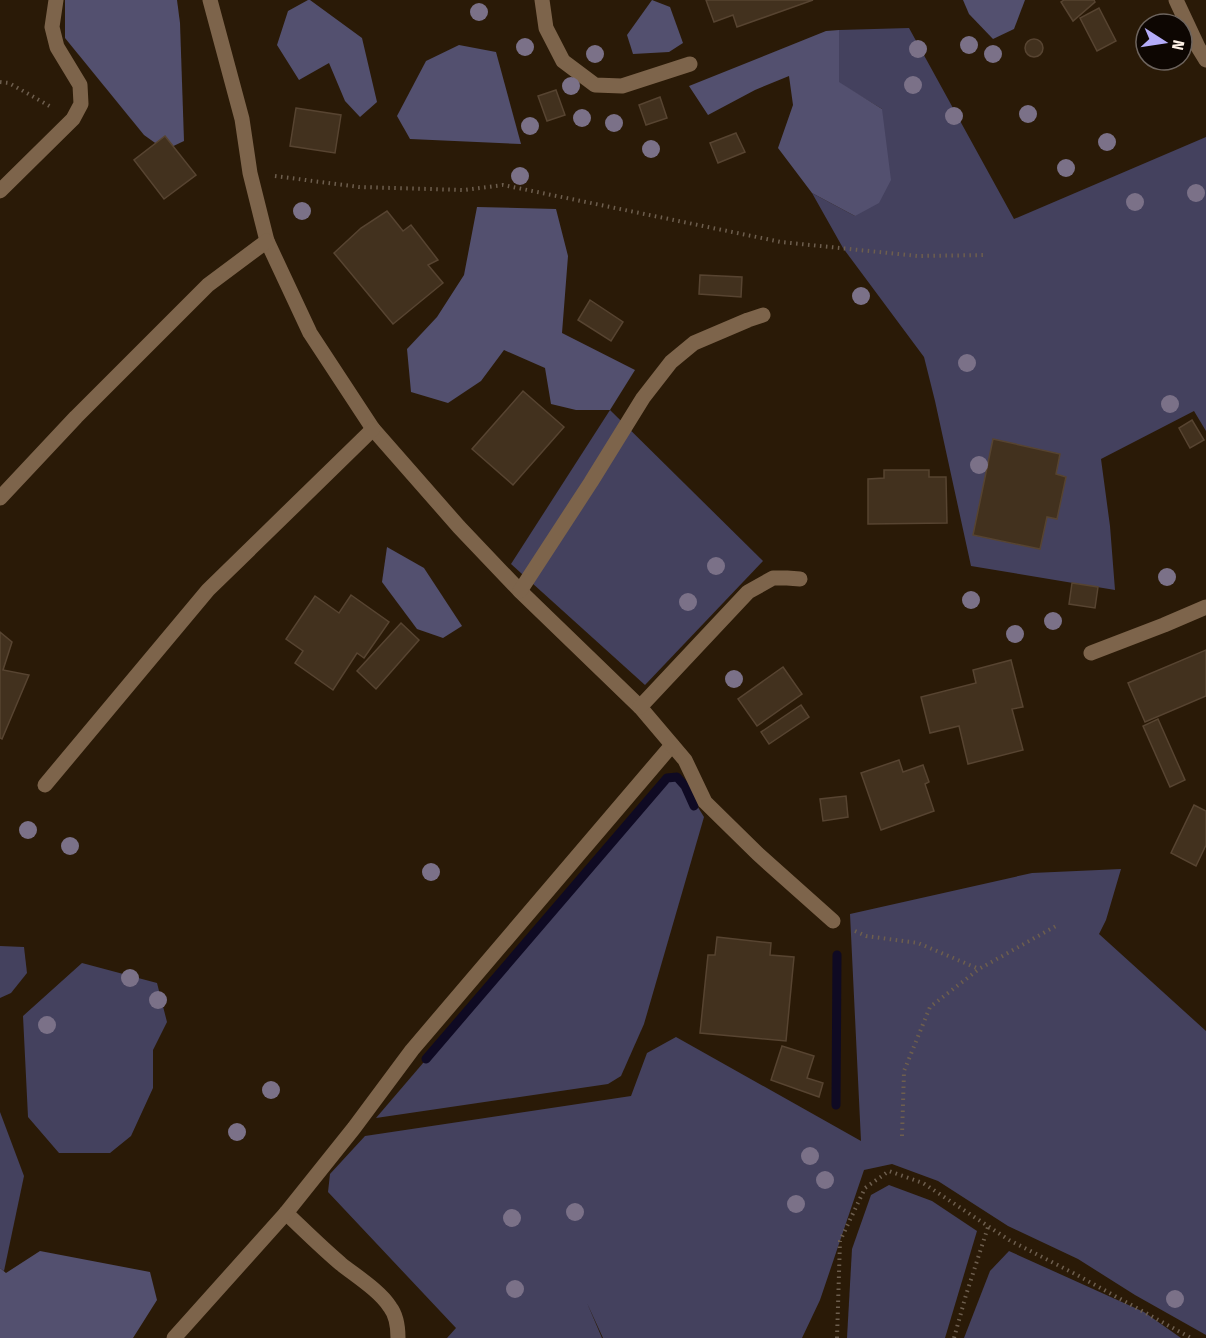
<svg xmlns="http://www.w3.org/2000/svg" width="1206" height="1338" viewBox="0 0 1206 1338" font-family="'Fira Sans Condensed',sans-serif">
<style>
.green{fill:#44415e}
.forest{fill:#53506f}
.lines{fill:none;stroke-linecap:round;stroke-linejoin:round}
.stream{stroke:#0f0a23;stroke-width:9}
.building{fill:#42311e;stroke:#574431;stroke-width:1.5}
.path{stroke:#6d5e4e;stroke-width:4;stroke-dasharray:1.5 4.5;stroke-linecap:butt}
.lane{stroke:#7d644b;stroke-width:15}
.street{stroke:#7d644b;stroke-width:15}
.tree{fill:#7b7188}
</style>
<rect width="100%" height="100%" fill="#2a1a07"/>
<g class="green">
<polygon points="909,28 1014,219 1206,137 1206,431 1194,411 1101,459 1110,526 1115,590 971,566 935,401 924,357 843,248 812,193 855,216 882,109 839,83 839,30"/>
<polygon points="610,410 763,561 645,685 511,564"/>
<polygon points="677,777 685,786 704,817 644,1024 621,1076 608,1084 376,1118 667,778"/>
<polygon points="1121,869 1106,920 1099,934 1206,1031 1206,1335 1135,1295 1078,1259 1008,1226 938,1181 892,1164 864,1170 820,1300 802,1338 603,1338 587,1303 602,1338 447,1338 456,1328 328,1192 330,1174 365,1136 631,1096 647,1053 676,1037 861,1141 850,914 1032,873"/>
<polygon points="0,946 24,947 27,973 11,993 0,998"/>
<polygon points="82,963 157,983 167,1022 153,1050 153,1088 131,1136 110,1153 59,1153 28,1117 23,1016"/>
<polygon points="0,1112 24,1176 4,1271 0,1268"/>
<polygon points="889,1185 932,1201 977,1231 945,1338 847,1338 852,1249 871,1195"/>
<polygon points="1009,1251 1144,1312 1181,1338 964,1338 990,1271"/>
</g>
<g class="forest">
<polygon points="65,0 177,0 180,23 184,141 165,150 144,135 65,38"/>
<polygon points="308,0 310,0 362,38 377,102 360,117 345,101 329,63 299,80 277,45 288,11"/>
<polygon points="652,0 670,7 683,43 669,52 633,54 627,35"/>
<polygon points="963,0 1025,0 1014,29 993,39 969,14"/>
<polygon points="839,30 839,82 882,109 891,180 879,203 855,216 812,193 778,148 793,105 789,76 755,90 708,115 689,86 826,31"/>
<polygon points="459,45 496,52 521,144 410,139 397,116 426,61"/>
<polygon points="477,207 556,209 568,256 562,333 635,370 610,410 576,410 551,404 545,368 504,350 481,381 448,403 411,392 407,349 437,317 464,275"/>
<polygon points="387,547 424,568 462,626 443,638 417,629 382,582"/>
<polygon points="40,1251 150,1272 157,1300 133,1338 0,1338 0,1268 6,1273"/>
</g>
<g class="lines">
<g class="stream">
<polyline points="426,1059 667,778 677,777 685,786 694,806"/>
<polyline points="836,1105 837,955"/>
</g>
</g>
<g class="building">
<polygon points="706,0 813,0 737,27 733,15 714,22"/>
<polygon points="1064,0 1094,0 1095,2 1073,21 1061,2"/>
<polygon points="1099,8 1116,41 1097,51 1080,18"/>
<circle cx="1034" cy="48" r="9"/>
<polygon points="556,90 565,115 547,121 538,96"/>
<polygon points="660,97 667,118 646,125 639,105"/>
<polygon points="296,108 341,115 335,153 290,146"/>
<polygon points="736,133 745,152 718,163 710,143"/>
<polygon points="165,136 196,175 164,199 134,160"/>
<polygon points="387,211 403,231 411,225 438,260 428,265 443,283 393,324 334,253 361,228"/>
<polygon points="700,275 742,277 741,297 699,294"/>
<polygon points="590,300 623,322 611,341 578,320"/>
<polygon points="523,391 564,427 513,485 472,449"/>
<polygon points="1192,420 1204,440 1190,448 1179,428"/>
<polygon points="993,439 1060,454 1056,474 1066,477 1057,519 1047,517 1040,549 973,535"/>
<polygon points="884,470 929,470 929,477 946,477 947,523 868,524 868,479 884,478"/>
<polygon points="1072,583 1098,587 1095,608 1069,604"/>
<polygon points="351,595 389,622 364,658 357,653 333,690 295,663 303,651 286,639 315,596 339,613"/>
<polygon points="401,623 419,640 376,689 357,671"/>
<polygon points="0,632 12,642 3,670 29,675 2,739 0,738"/>
<polygon points="1206,650 1206,696 1145,722 1128,683"/>
<polygon points="1011,660 1023,707 1012,709 1023,750 968,764 959,726 930,733 921,697 976,683 973,670"/>
<polygon points="783,667 802,694 757,726 738,699"/>
<polygon points="801,705 809,717 769,744 761,732"/>
<polygon points="1158,719 1185,780 1170,787 1143,726"/>
<polygon points="899,760 903,772 923,765 929,782 925,784 934,811 881,830 861,773"/>
<polygon points="846,796 848,817 823,821 820,799"/>
<polygon points="1194,805 1206,811 1206,845 1196,866 1171,853"/>
<polygon points="717,937 771,943 770,955 794,957 786,1041 700,1033 708,955 715,955"/>
<polygon points="782,1046 814,1056 807,1078 823,1083 819,1097 771,1080"/>
</g>
<g class="lines">
<g class="path">
<polyline points="0,82 9,83 53,108"/>
<polyline points="275,176 359,187 464,190 503,185 781,242 918,256 986,255"/>
<polyline points="855,931 866,936 918,943 979,969"/>
<polyline points="902,1136 904,1071 930,1007 979,969 1056,926"/>
<polyline points="837,1338 840,1241 865,1188 889,1171 923,1183 1009,1240 1077,1275 1191,1338"/>
<polyline points="954,1338 966,1295 988,1227"/>
</g>
<g class="lane">
<path d="M286,1213C304,1230 322,1248 341,1264C356,1276 380,1291 390,1307C397,1316 398,1327 398,1338"/>
<polyline points="174,1338 286,1213 354,1128 412,1050 672,745"/>
</g>
<g class="street">
<polyline points="210,0 242,119 250,173 267,241 310,333 373,429 459,527 520,591 640,707 685,760 705,802 758,854 833,921"/>
<polyline points="542,0 546,28 563,61 595,85 622,86 690,64"/>
<polyline points="1176,0 1198,47 1206,60"/>
<polyline points="0,191 73,119 81,104 80,85 57,47 52,27 56,0"/>
<polyline points="0,498 76,417 208,285 267,241"/>
<polyline points="520,591 591,482 643,398 671,362 694,343 748,320 763,315"/>
<polyline points="1091,653 1164,625 1206,607"/>
<polyline points="640,707 748,592 773,578 787,578 800,579"/>
<polyline points="45,785 208,590 373,429"/>
</g>
</g>
<g class="tree">
<circle cx="479" cy="12" r="9"/>
<circle cx="969" cy="45" r="9"/>
<circle cx="525" cy="47" r="9"/>
<circle cx="918" cy="49" r="9"/>
<circle cx="595" cy="54" r="9"/>
<circle cx="993" cy="54" r="9"/>
<circle cx="913" cy="85" r="9"/>
<circle cx="571" cy="86" r="9"/>
<circle cx="1028" cy="114" r="9"/>
<circle cx="954" cy="116" r="9"/>
<circle cx="582" cy="118" r="9"/>
<circle cx="614" cy="123" r="9"/>
<circle cx="530" cy="126" r="9"/>
<circle cx="1107" cy="142" r="9"/>
<circle cx="651" cy="149" r="9"/>
<circle cx="1066" cy="168" r="9"/>
<circle cx="520" cy="176" r="9"/>
<circle cx="1196" cy="193" r="9"/>
<circle cx="1135" cy="202" r="9"/>
<circle cx="302" cy="211" r="9"/>
<circle cx="861" cy="296" r="9"/>
<circle cx="967" cy="363" r="9"/>
<circle cx="1170" cy="404" r="9"/>
<circle cx="979" cy="465" r="9"/>
<circle cx="716" cy="566" r="9"/>
<circle cx="1167" cy="577" r="9"/>
<circle cx="971" cy="600" r="9"/>
<circle cx="688" cy="602" r="9"/>
<circle cx="1053" cy="621" r="9"/>
<circle cx="1015" cy="634" r="9"/>
<circle cx="734" cy="679" r="9"/>
<circle cx="28" cy="830" r="9"/>
<circle cx="70" cy="846" r="9"/>
<circle cx="431" cy="872" r="9"/>
<circle cx="130" cy="978" r="9"/>
<circle cx="158" cy="1000" r="9"/>
<circle cx="47" cy="1025" r="9"/>
<circle cx="271" cy="1090" r="9"/>
<circle cx="237" cy="1132" r="9"/>
<circle cx="810" cy="1156" r="9"/>
<circle cx="825" cy="1180" r="9"/>
<circle cx="796" cy="1204" r="9"/>
<circle cx="575" cy="1212" r="9"/>
<circle cx="512" cy="1218" r="9"/>
<circle cx="515" cy="1289" r="9"/>
<circle cx="1175" cy="1299" r="9"/>
</g>
<g transform="translate(1164 42) rotate(102)"><circle r="28" fill="#0d0602" stroke="#6d645e" stroke-width="1.5"/>
<path d="M0-4.5L10 22L0 15L-10 22Z" fill="#b4acf9"/>
<text y="-9" font-size="16" font-weight="bold" text-anchor="middle" fill="#fef2e7">N</text>
</g>
</svg>
